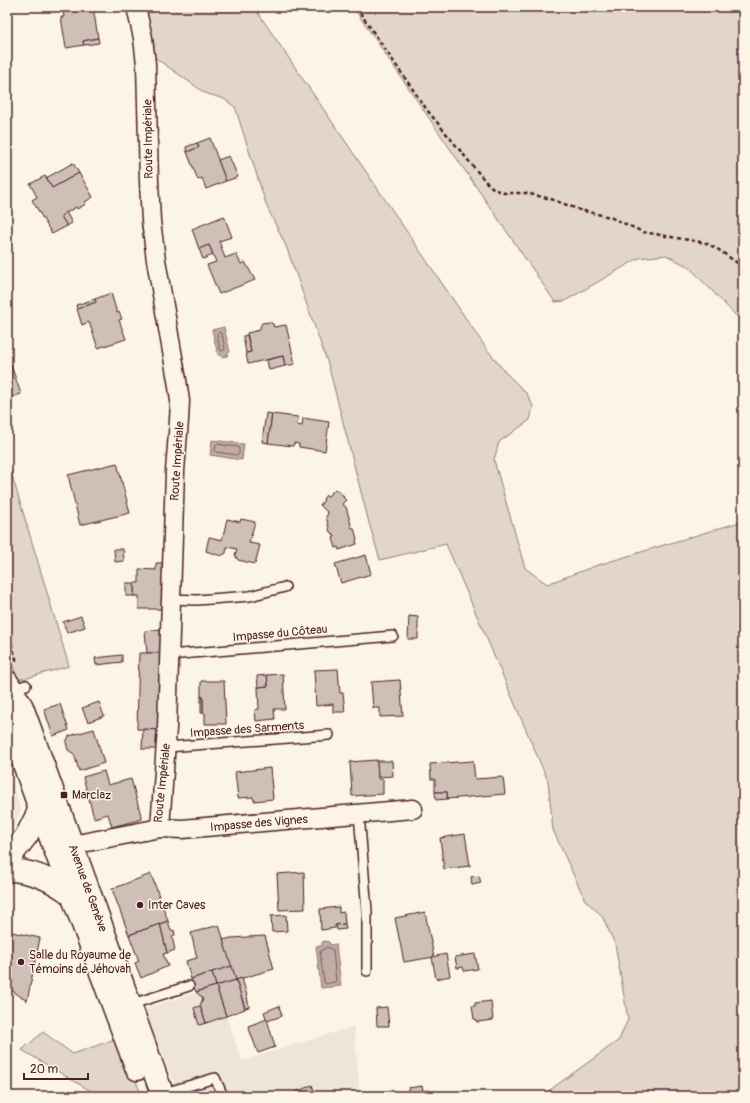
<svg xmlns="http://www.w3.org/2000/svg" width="750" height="1103" viewBox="0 0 750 1103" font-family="Pangolin,sans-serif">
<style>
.built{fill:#eee5d7}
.green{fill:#e2d5ca;stroke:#967a7a}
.water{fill:#c0aca5;stroke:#917474}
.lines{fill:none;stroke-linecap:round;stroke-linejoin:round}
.shore{stroke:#79575c;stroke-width:1}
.building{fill:#cfc0b7;stroke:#4a1f2b}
.lane-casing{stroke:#4a1f2b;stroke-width:12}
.street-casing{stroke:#4a1f2b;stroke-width:21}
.secondary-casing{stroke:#4a1f2b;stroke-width:25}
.path{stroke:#4a1f2b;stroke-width:2.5;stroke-dasharray:4 3;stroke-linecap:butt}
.lane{stroke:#fcf5e5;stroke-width:9}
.street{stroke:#fcf5e5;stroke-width:18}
.secondary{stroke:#fcf5e5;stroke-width:22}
.poi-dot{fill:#4a1f2b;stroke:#fcf5e5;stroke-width:1.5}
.labels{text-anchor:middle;stroke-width:3;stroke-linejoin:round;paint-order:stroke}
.street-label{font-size:12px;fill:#4a1f2b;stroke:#fcf5e5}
.poi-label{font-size:12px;fill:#4a1f2b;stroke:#fcf5e5;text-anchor:start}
</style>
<rect width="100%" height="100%" fill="#fcf5e5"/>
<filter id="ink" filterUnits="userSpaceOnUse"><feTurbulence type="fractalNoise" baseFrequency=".025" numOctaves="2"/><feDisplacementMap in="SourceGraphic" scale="8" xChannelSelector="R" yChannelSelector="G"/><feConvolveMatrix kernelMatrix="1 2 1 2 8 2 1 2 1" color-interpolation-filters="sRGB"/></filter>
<g filter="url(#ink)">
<g class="built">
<polygon points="7,771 21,809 7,846"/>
<polygon points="216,986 242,1061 354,1026 360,1096 182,1096 171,1076 144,1009"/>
</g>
<g class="green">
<polygon points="130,7 254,7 486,348 505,372 527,394 533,406 530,420 499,442 494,460 525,568 547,584 595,566 743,521 743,1096 548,1096 547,1092 619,1040 628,1019 615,944 602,916 585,900 553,830 548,781 446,544 380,560 369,523 328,364 286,246 267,207 235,107 224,99 205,93 140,47"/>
<polygon points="353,7 743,7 743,323 689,267 666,255 639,258 565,301 555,302"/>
<polygon points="11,472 69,666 24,679 24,678 18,680 7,650 7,473"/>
<polygon points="43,1032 73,1054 118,1038 142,1096 99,1096 22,1050"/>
</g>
<g class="water">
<polygon points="224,327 230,352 228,353 227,356 222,357 220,354 218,355 212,330"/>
<polygon points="212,440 244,444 242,460 210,455"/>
<polygon points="325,941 329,942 330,945 336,944 341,986 321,988 316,946 322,946 322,942"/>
</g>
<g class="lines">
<g class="shore">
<polygon points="219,332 222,334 225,349 223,351 220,350 217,335"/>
<polygon points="217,444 238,447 239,449 239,454 237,455 216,452 215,450"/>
<polygon points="327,947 333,950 336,981 335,982 326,984 324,982 320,952"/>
</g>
</g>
<g class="building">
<polygon points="62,7 93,7 98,38 83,41 84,45 66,48 61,17 64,17"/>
<polygon points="98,38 99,43 84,45 83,41"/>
<polygon points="210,138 226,181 206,189 202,178 198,180 187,152 199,147 197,143"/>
<polygon points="197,143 199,147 187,152 186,147"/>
<polygon points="229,156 238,177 226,181 218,160"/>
<polygon points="73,163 79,173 52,188 46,178"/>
<polygon points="79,173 93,197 85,202 86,204 77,209 76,207 61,216 67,226 52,234 32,200 37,197 30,184 45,176 52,188"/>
<polygon points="66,212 72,223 67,226 61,216"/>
<polygon points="224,216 232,237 219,241 225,258 236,254 241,264 245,262 255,280 219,294 207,265 216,262 209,245 199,249 192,229"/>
<polygon points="209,245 213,255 203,259 199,249"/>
<polygon points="111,293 117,313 119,312 122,319 119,320 126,339 98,348 89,322 82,325 77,309 96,302 95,299"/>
<polygon points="95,299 96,302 77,309 76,305"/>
<polygon points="269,322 273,324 274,327 286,325 295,364 285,366 283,356 248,364 246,353 251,352 247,333 260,330 260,327 262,323"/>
<polygon points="247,335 251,352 246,353 243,336"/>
<polygon points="283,356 285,366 269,370 267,360"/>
<polygon points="11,365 21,394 7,399 7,366"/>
<polygon points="266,413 272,414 268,443 262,442"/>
<polygon points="272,414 298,417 297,425 302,426 303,418 329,422 325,451 299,447 299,444 294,443 293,446 268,443"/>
<polygon points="117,463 130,513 80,525 68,475"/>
<polygon points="335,489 344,496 343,497 346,500 342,504 346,507 352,528 354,528 357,539 356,540 357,544 339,550 338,547 336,548 333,538 335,537 334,535 330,532 326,517 328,513 320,505 324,500 323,499 326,495 328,496"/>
<polygon points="227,519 240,522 241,519 255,522 249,543 260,545 255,564 238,560 235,555 237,549 227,547 226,553 221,556 206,551 209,537 222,540"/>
<polygon points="114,549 123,549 124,561 115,562"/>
<polygon points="366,555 371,574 341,583 335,564"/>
<polygon points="156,563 163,563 163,609 139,609 139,596 134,596 134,583 139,583 139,569 156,570"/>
<rect x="126" y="583" width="8" height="13"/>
<polygon points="81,616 85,627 67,633 63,622"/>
<polygon points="409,616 418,617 418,639 408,639"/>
<polygon points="161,629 161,653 147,653 145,631"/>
<polygon points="139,653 161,653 159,730 137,729"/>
<polygon points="122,655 122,662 96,665 95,658"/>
<polygon points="338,669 340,693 343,693 345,712 333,712 333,704 316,706 314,670"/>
<polygon points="283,674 285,709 274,709 275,719 256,721 255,710 259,709 258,687 268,686 267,675"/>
<polygon points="267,675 268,686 258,687 257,676"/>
<polygon points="400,680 403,716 380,717 380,708 373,708 371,682"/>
<polygon points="201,681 224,681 226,724 205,724 205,713 203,713 203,697 201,697"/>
<rect x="201" y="697" width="2" height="16"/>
<polygon points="99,702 104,716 88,722 82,708"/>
<polygon points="60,704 69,730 53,736 44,709"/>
<polygon points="94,729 104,763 79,771 74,754 68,750 66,742 69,736"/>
<polygon points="143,729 159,730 158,749 142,749"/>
<polygon points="377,760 378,779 383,779 383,794 352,796 350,762"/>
<polygon points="377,761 392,761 393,776 378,777"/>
<polygon points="473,761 475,779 503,777 505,794 447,799 447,792 435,792 435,779 431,779 430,764"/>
<polygon points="270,768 273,799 254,801 253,797 238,798 235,772"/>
<polygon points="104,771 108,785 131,779 142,819 112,827 108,814 94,818 83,777"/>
<polygon points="435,792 447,792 447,799 436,800"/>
<polygon points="465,834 470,866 444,869 440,838"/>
<polygon points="304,872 305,909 279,910 277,874"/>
<polygon points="151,874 168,921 129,935 112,889"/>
<polygon points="479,876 481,883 472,885 471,877"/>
<polygon points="339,907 339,913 344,912 345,924 335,925 335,928 321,930 320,909"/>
<polygon points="425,912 434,957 404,962 395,918"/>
<polygon points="286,915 287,931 272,932 271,916"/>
<polygon points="168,921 171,931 174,930 175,935 172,937 175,950 167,953 160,924"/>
<polygon points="160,924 167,953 163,954 168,966 141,978 135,963 139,961 129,935"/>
<polygon points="345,924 346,929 337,930 336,925"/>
<polygon points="219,925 232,966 191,979 186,961 197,958 191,933"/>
<polygon points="7,931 40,938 27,1001 7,987"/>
<polygon points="265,936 274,969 236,980 223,940 231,938"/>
<polygon points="446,954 450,976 436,979 432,957"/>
<polygon points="475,954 478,969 464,971 463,967 457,968 455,957"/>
<polygon points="232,966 236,980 216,986 212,972"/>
<polygon points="212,972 216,986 196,992 191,979"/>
<polygon points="242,978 247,996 249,1007 245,1008 236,980"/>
<polygon points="236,980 245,1009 226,1016 216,986"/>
<polygon points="216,986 226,1016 206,1023 200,1006 203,998 196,992"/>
<polygon points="491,1001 493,1020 477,1022 476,1019 474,1019 472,1006 475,1006 475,1003"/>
<polygon points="200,1006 206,1023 199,1025 194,1008"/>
<polygon points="279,1006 282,1016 267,1021 264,1012"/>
<polygon points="387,1007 389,1026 377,1026 376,1008"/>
<polygon points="267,1019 275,1047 258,1053 248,1026"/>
<polygon points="312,1085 316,1096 287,1096"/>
<polygon points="422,1086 423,1091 429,1090 430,1096 400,1096 400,1095 408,1093 408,1088"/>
</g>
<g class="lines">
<g class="lane-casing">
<g id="lane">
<polyline points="171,599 197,600 250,596 285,587"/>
<polyline points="169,655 393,636"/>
<polyline points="10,690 26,685"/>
<polyline points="167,747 329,735"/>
<polyline points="359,814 367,911 367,971"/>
<polyline points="129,1005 189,986"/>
<polyline points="161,1094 215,1078 223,1096"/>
</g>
</g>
<g class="street-casing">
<g id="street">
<polyline points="136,7 143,38 146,64 149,182 151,221 156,260 177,380 180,401 179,420 175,471 167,728 160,828"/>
<polyline points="72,845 160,828 182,829 413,809"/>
</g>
</g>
<g class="secondary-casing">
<g id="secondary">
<polyline points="7,682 22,707 163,1096"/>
<polyline points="7,707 23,761 40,809 137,1069"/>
<polyline points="7,861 27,835 40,809"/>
<path d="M7,870C31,870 53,880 72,895"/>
</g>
</g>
<g class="path">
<polyline points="356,7 427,110 486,182 494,189 504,193 526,193 551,199 580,210 610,217 643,232 706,243 719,250 743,267"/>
<polyline points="7,630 17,662"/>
</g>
<use href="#lane" class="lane"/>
<use href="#street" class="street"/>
<use href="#secondary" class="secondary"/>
</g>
</g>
<g class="poi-dot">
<rect x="60" y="791" width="8" height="8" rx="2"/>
<circle cx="140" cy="905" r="4"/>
<circle cx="21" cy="962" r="4"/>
</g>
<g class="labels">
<g class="street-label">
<text transform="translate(148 139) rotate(-91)" y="4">Route Impériale</text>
<text transform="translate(177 461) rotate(-86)" y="4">Route Impériale</text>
<text transform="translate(280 633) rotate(-5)" y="4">Impasse du Côteau</text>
<text transform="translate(247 729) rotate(-4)" y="4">Impasse des Sarments</text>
<text transform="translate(162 783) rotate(-84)" y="4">Route Impériale</text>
<text transform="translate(259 823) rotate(-5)" y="4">Impasse des Vignes</text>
<text transform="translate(88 888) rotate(70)" y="4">Avenue de Genève</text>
</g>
<g class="poi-label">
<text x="72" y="799">Marclaz</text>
<text x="148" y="909">Inter Caves</text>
<text x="29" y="959">Salle du Royaume de<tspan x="29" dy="14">Témoins de Jéhovah</tspan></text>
</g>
</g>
<rect width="750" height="1103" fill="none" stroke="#fcf5e5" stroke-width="24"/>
<rect x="12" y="12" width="726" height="1079" fill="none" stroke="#4a1f2b" stroke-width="1.5" filter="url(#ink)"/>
<path d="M24 1073v6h64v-6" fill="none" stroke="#4a1f2b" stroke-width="2"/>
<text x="30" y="1073" font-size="12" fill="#4a1f2b" stroke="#fcf5e5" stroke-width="3" paint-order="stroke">20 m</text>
</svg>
